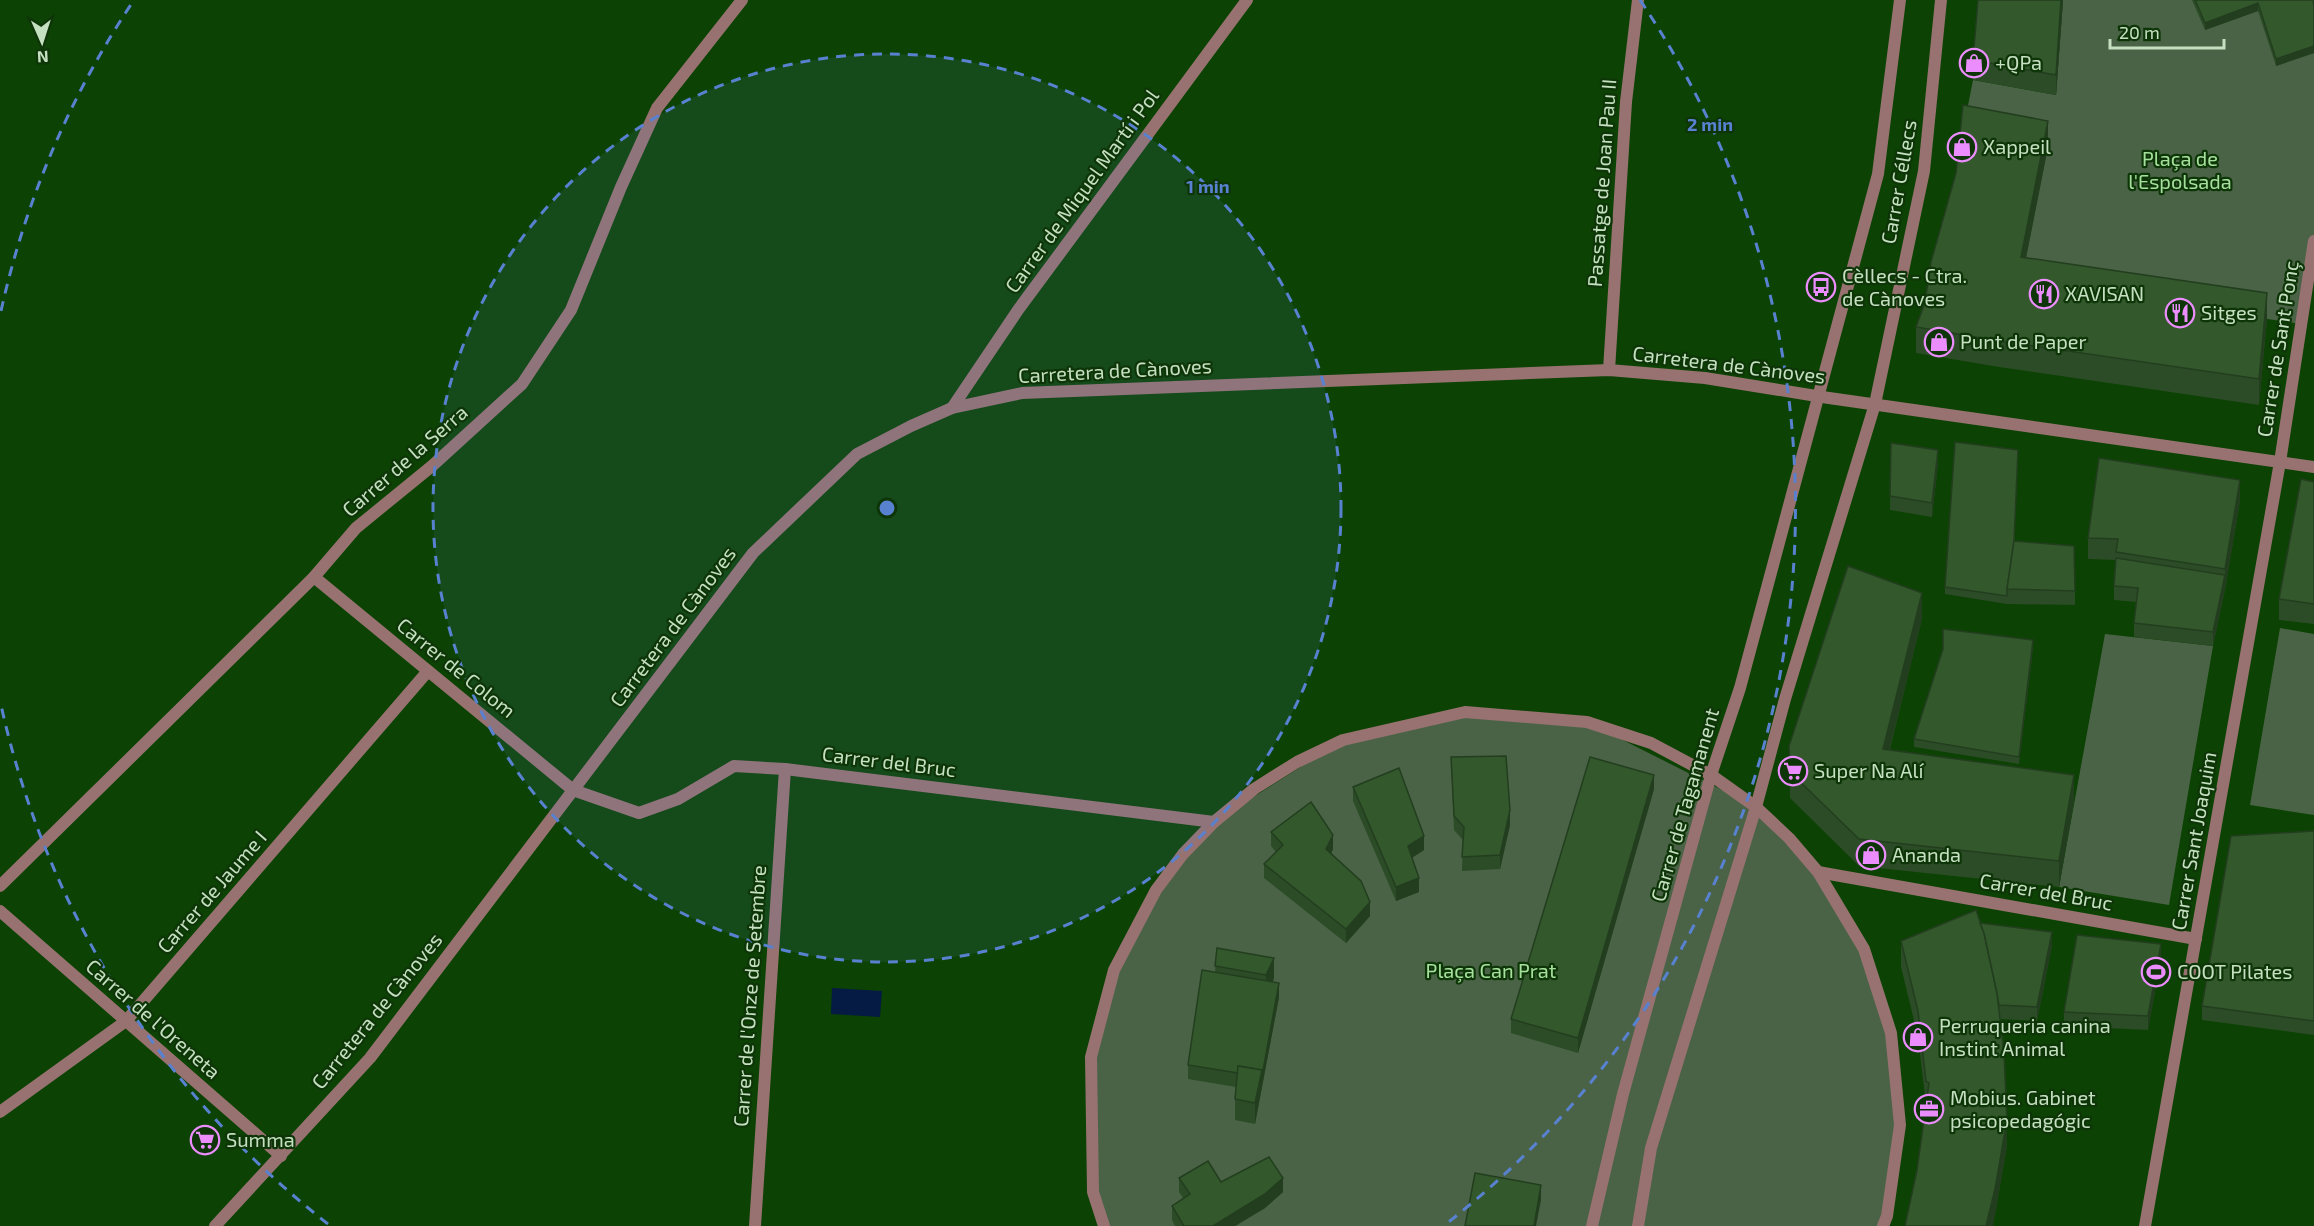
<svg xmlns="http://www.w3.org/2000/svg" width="2314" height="1226" viewBox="0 0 2314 1226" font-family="'Exo 2',sans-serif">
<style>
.green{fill:#4a6346}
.water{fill:#051b44}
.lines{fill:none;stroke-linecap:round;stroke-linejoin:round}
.minor{stroke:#977270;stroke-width:12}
.tertiary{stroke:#977270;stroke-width:12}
.wall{fill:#2b4c26}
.shaded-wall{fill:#233e1f}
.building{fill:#32582c;stroke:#233e1f;stroke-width:1.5}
.ring{fill:none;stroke:#5881d0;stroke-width:3;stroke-dasharray:10 8}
.labels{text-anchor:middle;stroke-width:4.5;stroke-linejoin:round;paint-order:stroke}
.poi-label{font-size:20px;fill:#c5e0c0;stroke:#0e3508;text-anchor:start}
.park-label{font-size:20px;fill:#a5e19c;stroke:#0e3508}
.street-label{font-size:20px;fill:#c5e0c0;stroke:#0e3508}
.centre{fill:#5881d0;stroke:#0e3508;stroke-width:3}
.ring-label{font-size:18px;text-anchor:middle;font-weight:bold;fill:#5881d0;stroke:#0e3508;stroke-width:4.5;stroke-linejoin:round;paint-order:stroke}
</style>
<rect width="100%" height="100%" fill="#0c4203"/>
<g class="green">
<polygon points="2063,0 2314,0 2314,238 2301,324 2021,283 1963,131 1973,80 2056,95"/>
<polygon points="2280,628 2314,634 2314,815 2250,805"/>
<polygon points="2105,634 2213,646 2169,905 2059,887"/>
<polygon points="1465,712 1587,722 1756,807 1818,872 1864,949 1891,1033 1900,1125 1883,1226 1104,1226 1093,1192 1091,1057 1114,970 1156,890 1214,822 1343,740"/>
</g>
<polygon class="water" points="832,988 882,991 880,1017 831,1014"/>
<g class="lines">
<g class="minor">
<polyline points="1609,370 1626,102 1638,0"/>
<polyline points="952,408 1018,310 1247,0"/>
<polyline points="314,577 573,790 639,813 678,799 734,766 785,769 1214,822"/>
<polyline points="1818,872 2196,939"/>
<polyline points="0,886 314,577 356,528 432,466 522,384 571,310 621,187 657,108 742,0"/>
<polyline points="0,911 281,1156"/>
<polyline points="0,1112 126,1021 428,671"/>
<polyline points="755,1226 785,769"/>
<polyline points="1104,1226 1093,1192 1091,1057 1114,970 1156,890 1183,854 1214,822 1254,789 1297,762 1343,740 1465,712 1587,722 1651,743 1711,775 1756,807 1789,838 1818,872 1864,949 1891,1033 1900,1125 1887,1216 1883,1226"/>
<polyline points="1592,1226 1623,1094 1711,775 1740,688 1878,174 1900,0"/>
<polyline points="1638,1226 1651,1148 1756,807 1785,699 1875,404 1924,171 1941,0"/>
<polyline points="2145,1226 2280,462 2314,241"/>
</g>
<polyline class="tertiary" points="215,1226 370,1058 753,553 857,454 911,426 952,408 1022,393 1609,370 1705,378 1829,398 2314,467"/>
</g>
<g class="wall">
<polygon points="2063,0 2056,95 1973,80 1973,60"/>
<polygon points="2192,0 2313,0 2314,6 2314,53 2276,66 2258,11 2205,30"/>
<polygon points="2048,147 2026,258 2267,319 2259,405 1999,367 1916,353 1916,327"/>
<polygon points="1891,443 1938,464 1932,517 1890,510"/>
<polygon points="2314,482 2314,624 2279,620 2279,599"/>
<polygon points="2240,501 2225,590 2213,646 2134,637 2134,623 2136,602 2114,600 2114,586 2116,560 2088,559 2088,538"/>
<polygon points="2014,541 2075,591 2075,605 2007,604 1945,594 1945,587"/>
<polygon points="1922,619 1890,749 2074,801 2059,887 1859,866 1790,798 1789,746"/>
<polygon points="2033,648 2019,764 1914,747 1914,739 1943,649"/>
<polygon points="1451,757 1510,825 1500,869 1462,871 1463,840 1454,830"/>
<polygon points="1353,787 1424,850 1412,858 1419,892 1396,901 1353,801"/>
<polygon points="1654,789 1578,1053 1511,1033 1511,1019"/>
<polygon points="2314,831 2314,1035 2202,1020 2202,1006"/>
<polygon points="1271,832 1333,849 1331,854 1370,916 1346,943 1264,878 1264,864 1276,852 1271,846"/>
<polygon points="1980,923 2052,946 2037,1021 2000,1019 2007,1146 1995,1215 1917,1170 1926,1105 1918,1037 1901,967 1901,941"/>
<polygon points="1217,948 1274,978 1273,982 1279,997 1255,1124 1235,1120 1235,1099 1236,1087 1188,1079 1188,1065 1215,972"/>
<polygon points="2161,958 2148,1030 2064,1026 2064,1012"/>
<polygon points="1179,1178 1221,1182 1283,1192 1265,1208 1235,1226 1175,1226 1172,1220 1172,1206 1183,1198 1179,1192"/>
</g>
<g class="shaded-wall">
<polygon points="2061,0 2063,0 2056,95 2056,75"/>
<polygon points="2258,3 2258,11 2205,30 2205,23"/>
<polygon points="2314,46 2314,53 2276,66 2276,59"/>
<polygon points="2048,121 2048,147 2021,283 2021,257"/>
<polygon points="2267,293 2267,319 2259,405 2259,379"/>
<polygon points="1938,450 1938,464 1932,517 1932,503"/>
<polygon points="2240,480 2240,501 2225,590 2225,569"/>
<polygon points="2225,575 2225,590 2213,646 2213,632"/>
<polygon points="1922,593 1922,619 1883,775 1883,749"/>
<polygon points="2033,640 2033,648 2019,764 2019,757"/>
<polygon points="1654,775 1654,789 1578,1053 1578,1038"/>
<polygon points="2074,775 2074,801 2059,887 2059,861"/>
<polygon points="1510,810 1510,825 1500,869 1500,855"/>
<polygon points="1333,835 1333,849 1326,863 1326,849"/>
<polygon points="1424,836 1424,850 1408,860 1408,846"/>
<polygon points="1419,878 1419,892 1396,901 1396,887"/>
<polygon points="1370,902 1370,916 1346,943 1346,929"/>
<polygon points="2052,932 2052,946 2037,1021 2037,1007"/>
<polygon points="2161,944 2161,958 2148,1030 2148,1016"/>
<polygon points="1274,958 1274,978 1266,995 1266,975"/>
<polygon points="1279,983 1279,997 1255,1124 1255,1103"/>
<polygon points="2007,1120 2007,1146 1995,1215 1993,1226 1986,1226"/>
<polygon points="1283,1178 1283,1192 1265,1208 1235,1226 1213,1226"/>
<polygon points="1541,1185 1541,1200 1536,1226 1534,1226"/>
</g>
<g class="building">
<polygon points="1978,0 2061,0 2056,75 1973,60"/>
<polygon points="2195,0 2313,0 2314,6 2314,46 2276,59 2258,3 2205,23"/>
<polygon points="1963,105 2048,121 2021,257 2267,293 2259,379 1999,341 1916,327 1925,302 1931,262 1956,173"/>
<polygon points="1955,442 2018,450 2014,541 2007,589 2007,596 1945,587"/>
<polygon points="1891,443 1938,450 1932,503 1890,496"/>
<polygon points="2099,458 2240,480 2225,569 2116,552 2118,539 2088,538"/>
<polygon points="2301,479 2314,482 2314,604 2279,599"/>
<polygon points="2014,541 2074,546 2075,591 2007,589"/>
<polygon points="2116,558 2225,575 2213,632 2134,623 2138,588 2114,586"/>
<polygon points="1848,566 1922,593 1883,749 2074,775 2059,861 1859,839 1790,772 1789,746"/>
<polygon points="1943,629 2033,640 2019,757 1914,739 1943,649"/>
<polygon points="1506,756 1510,810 1500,855 1462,857 1464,827 1454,816 1451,757"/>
<polygon points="1590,757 1654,775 1578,1038 1511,1019"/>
<polygon points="1399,768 1424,836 1408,846 1419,878 1396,887 1353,787"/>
<polygon points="1311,802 1333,835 1326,849 1361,881 1370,902 1346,929 1264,864 1283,845 1271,832"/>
<polygon points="2314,831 2314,1021 2202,1006 2231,836"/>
<polygon points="1976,910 1984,933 1997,993 2004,1053 2007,1120 1995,1189 1986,1226 1905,1226 1917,1170 1929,1083 1926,1081 1918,1011 1901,941"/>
<polygon points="1980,923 2052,932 2037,1007 1999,1005 1997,993 1984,933"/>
<polygon points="2077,935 2161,944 2148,1016 2064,1012"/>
<polygon points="1217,948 1274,958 1266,975 1215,966"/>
<polygon points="1202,970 1279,983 1262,1076 1262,1070 1238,1066 1238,1073 1188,1065"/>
<polygon points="1238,1066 1262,1070 1255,1103 1235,1099"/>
<polygon points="1269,1157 1283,1178 1265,1194 1213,1226 1184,1226 1172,1206 1190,1194 1179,1178 1208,1161 1221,1182"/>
<polygon points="1475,1173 1541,1185 1534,1226 1465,1226"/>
</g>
<circle cx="887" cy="508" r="454" fill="#5881d0" fill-opacity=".12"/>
<g class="ring">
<circle cx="887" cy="508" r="454"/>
<path d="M328 1224A908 908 0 0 1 1 705M1 311A908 908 0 0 1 134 0M1640 0A908 908 0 0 1 1446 1224"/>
</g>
<defs>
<g id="shop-ring" transform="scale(1.5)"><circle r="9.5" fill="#0e3508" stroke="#eb8dfc" stroke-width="1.5"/><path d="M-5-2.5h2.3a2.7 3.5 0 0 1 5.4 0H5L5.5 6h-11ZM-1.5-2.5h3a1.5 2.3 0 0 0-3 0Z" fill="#eb8dfc"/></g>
<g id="bus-ring" transform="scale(1.5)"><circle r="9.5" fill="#0e3508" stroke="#eb8dfc" stroke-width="1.5"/><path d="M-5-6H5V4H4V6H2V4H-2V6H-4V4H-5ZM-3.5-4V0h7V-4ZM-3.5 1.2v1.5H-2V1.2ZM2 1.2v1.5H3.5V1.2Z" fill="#eb8dfc"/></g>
<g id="restaurant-ring" transform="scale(1.5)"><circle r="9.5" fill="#0e3508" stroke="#eb8dfc" stroke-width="1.5"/><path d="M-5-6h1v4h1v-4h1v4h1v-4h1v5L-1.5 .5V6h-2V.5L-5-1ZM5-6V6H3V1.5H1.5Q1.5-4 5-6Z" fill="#eb8dfc"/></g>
<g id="supermarket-ring" transform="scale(1.5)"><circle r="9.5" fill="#0e3508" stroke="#eb8dfc" stroke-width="1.5"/><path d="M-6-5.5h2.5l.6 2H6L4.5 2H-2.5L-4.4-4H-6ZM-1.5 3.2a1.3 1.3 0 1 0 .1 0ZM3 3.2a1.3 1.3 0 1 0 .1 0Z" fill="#eb8dfc"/></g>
<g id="stadium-ring" transform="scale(1.5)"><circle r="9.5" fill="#0e3508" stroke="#eb8dfc" stroke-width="1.5"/><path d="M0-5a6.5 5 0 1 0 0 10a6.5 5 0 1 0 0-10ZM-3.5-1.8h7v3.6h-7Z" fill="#eb8dfc"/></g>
<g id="office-ring" transform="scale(1.5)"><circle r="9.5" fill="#0e3508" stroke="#eb8dfc" stroke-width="1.5"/><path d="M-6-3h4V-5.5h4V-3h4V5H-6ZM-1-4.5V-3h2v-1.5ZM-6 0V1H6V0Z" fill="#eb8dfc"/></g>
</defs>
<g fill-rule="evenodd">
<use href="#shop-ring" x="1974" y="63"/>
<use href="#shop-ring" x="1962" y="147"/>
<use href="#bus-ring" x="1821" y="287"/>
<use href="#restaurant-ring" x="2044" y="294"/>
<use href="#restaurant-ring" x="2180" y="313"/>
<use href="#shop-ring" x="1939" y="342"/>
<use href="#supermarket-ring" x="1793" y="771"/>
<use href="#shop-ring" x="1871" y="855"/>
<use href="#stadium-ring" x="2156" y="972"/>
<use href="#shop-ring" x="1918" y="1037"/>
<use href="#office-ring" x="1929" y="1109"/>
<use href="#supermarket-ring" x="205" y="1140"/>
</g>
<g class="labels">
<g class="poi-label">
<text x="1995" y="70">+QPa</text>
<text x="1983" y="154">Xappeil</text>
<text x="1842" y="283">Cèllecs - Ctra.<tspan x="1842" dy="23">de Cànoves</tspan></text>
<text x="2065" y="301">XAVISAN</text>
<text x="2201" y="320">Sitges</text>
<text x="1960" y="349">Punt de Paper</text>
<text x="1814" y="778">Super Na Alí</text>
<text x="1892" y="862">Ananda</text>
<text x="2177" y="979">COOT Pilates</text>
<text x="1939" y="1033">Perruqueria canina<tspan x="1939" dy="23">Instint Animal</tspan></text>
<text x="1950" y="1105">Mobius. Gabinet<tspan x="1950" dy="23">psicopedagógic</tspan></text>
<text x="226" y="1147">Summa</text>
</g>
<g class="park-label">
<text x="2180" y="166">Plaça de<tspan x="2180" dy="23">l'Espolsada</tspan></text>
<text x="1491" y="978">Plaça Can Prat</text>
</g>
<g class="street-label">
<text transform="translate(1899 182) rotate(-80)" y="7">Carrer Céllecs</text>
<text transform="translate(1602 183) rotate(-86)" y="7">Passatge de Joan Pau II</text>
<text transform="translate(1082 191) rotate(-54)" y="7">Carrer de Miquel Martí i Pol</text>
<text transform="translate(2278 349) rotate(-81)" y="7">Carrer de Sant Ponç</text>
<text transform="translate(1729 365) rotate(7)" y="7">Carretera de Cànoves</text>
<text transform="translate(1115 371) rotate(-3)" y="7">Carretera de Cànoves</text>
<text transform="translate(405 461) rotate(-41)" y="7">Carrer de la Serra</text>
<text transform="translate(673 627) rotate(-53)" y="7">Carretera de Cànoves</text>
<text transform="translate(456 668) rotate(39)" y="7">Carrer de Colom</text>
<text transform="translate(889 762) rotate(7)" y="7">Carrer del Bruc</text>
<text transform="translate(1685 805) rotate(-74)" y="7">Carrer de Tagamanent</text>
<text transform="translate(2194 841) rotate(-80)" y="7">Carrer Sant Joaquim</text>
<text transform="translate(212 892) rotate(-49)" y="7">Carrer de Jaume I</text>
<text transform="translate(2046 892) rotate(10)" y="7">Carrer del Bruc</text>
<text transform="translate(750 996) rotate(-86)" y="7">Carrer de l'Onze de Setembre</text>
<text transform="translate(377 1011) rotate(-51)" y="7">Carretera de Cànoves</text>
<text transform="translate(153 1019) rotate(41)" y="7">Carrer de l'Oreneta</text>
</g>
</g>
<circle cx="887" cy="508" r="9" class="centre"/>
<g class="ring-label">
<text x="1710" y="131">2 min</text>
<text x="1208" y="193">1 min</text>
</g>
<g transform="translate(42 42) rotate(177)" stroke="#0e3508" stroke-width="4.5" paint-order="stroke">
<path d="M0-4.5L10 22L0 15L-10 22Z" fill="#c5e0c0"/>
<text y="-9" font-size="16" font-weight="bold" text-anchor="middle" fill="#c5e0c0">N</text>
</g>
<path d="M2110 39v9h114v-9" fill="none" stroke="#c5e0c0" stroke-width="3"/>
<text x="2119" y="39" font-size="18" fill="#c5e0c0" stroke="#0e3508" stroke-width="4.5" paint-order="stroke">20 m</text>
</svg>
